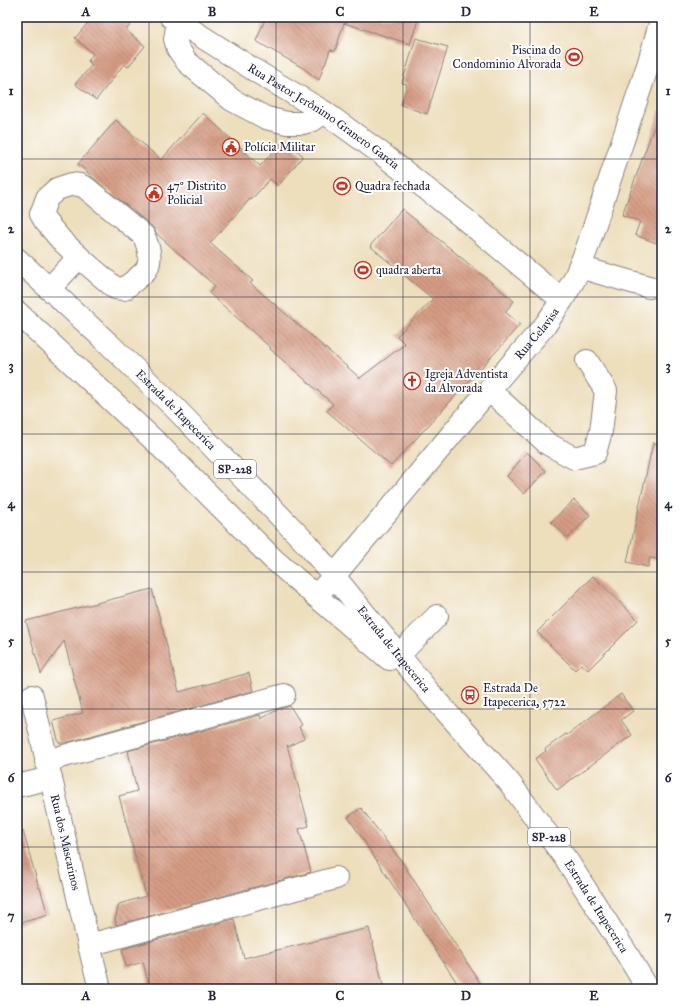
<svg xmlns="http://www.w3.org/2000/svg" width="679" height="1006" viewBox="0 0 679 1006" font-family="'IM FELL Great Primer',serif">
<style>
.building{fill:url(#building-back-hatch)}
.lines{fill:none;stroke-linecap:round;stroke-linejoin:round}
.minor-casing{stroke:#88807c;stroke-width:24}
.major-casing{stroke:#88807c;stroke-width:24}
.minor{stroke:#fff;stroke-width:22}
.major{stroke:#fff;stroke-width:22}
.grid{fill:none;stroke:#22223b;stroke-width:1;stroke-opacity:0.55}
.labels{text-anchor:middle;stroke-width:4;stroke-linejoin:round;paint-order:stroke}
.shield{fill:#fff;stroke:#646476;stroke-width:1}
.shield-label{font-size:11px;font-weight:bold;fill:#22223b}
.poi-label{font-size:12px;fill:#22223b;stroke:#fff;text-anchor:start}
.street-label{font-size:12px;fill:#22223b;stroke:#fff}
.neatline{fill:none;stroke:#22223b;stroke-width:1.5}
.grid-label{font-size:13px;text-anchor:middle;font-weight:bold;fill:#22223b}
</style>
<defs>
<pattern id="building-back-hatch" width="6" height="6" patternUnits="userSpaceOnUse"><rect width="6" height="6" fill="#d59c84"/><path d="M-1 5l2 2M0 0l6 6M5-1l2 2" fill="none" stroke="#ac7f6d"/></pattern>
</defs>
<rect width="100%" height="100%" fill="#fff"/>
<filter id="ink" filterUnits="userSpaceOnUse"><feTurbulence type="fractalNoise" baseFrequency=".025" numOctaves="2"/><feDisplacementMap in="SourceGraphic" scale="8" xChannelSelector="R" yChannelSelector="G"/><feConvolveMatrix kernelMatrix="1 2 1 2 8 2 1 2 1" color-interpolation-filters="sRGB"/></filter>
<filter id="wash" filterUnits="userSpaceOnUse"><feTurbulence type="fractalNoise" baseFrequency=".012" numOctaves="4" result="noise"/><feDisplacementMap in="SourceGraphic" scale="16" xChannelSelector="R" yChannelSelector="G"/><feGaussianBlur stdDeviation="0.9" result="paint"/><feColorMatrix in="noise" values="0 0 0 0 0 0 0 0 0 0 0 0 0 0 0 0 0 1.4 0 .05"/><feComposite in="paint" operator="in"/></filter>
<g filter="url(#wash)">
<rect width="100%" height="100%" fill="#eddebc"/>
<g id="blocks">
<g class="building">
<polygon points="93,17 137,17 126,30 145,46 128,67 124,64 96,100 75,84 92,65 88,61 93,54 75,38"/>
<polygon points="266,17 419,17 410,44 344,23 335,51 330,50 325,65 324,65 319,80 303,68 256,41"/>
<polygon points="416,38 448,47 427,114 401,105 407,84 402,83"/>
<polygon points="660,110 662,110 662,245 635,235 640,221 622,215"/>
<polygon points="203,113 260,166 285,139 303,156 278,186 270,179 251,200 250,199 210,243 253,281 250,283 360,378 405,344 397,336 433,299 370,246 402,209 514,301 505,312 520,324 504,343 391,466 327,411 333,404 270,349 271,348 209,293 215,286 157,234 152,226 99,183 78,164 116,120 161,160"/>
<polygon points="653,443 662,444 662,560 650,558 648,567 627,562"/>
<polygon points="527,452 546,471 524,494 507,476"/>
<polygon points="574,500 590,515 568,538 551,522"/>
<polygon points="593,576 638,620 588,670 581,664 575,670 537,632"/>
<polygon points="152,589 179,692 249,673 253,691 65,743 59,743 53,721 83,713 64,641 41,674 26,621"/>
<polygon points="621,694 633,711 621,720 632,735 557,790 535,759 546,751 545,749 566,734 567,735"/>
<polygon points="290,706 302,725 299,727 304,738 288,747 287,745 309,826 299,829 311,872 116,925 115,920 119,904 146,896 119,796 137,791 128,751 260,715 261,719 277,710"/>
<polygon points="361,808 402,862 484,989 461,989 348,817"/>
<polygon points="23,831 39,888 40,888 48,915 17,924 17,832"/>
<polygon points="234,919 244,958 369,928 384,989 150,989 143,962 126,967 122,949"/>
</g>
</g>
</g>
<g filter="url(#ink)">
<use href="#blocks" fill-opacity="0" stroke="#88807c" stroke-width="1"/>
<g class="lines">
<g class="minor-casing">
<g id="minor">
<path id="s1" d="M171,17L259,73L324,112L382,154L466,220L562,300"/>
<polyline points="178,22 175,39 178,49 187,62 232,100 266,118 287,123 303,123 313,120 324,112"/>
<path d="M72,184L80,185L86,188L144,236C148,246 153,259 146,270C142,275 130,284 124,289L115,288L79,257L61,240L45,221L41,214L47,198L57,189Z"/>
<polyline points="579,267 649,287"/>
<polyline points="49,289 79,257"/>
<polyline points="489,390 548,444 574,458 595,453 601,431 606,391 587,361"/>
<path id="s2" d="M316,596L334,576L476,405L546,324L562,300L574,280L586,251L648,65L662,17"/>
<polyline points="399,655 437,616"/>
<path id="s3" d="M32,696L89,945L100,989"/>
<polyline points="46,761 284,695"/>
<polyline points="17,786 51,778"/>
<polyline points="89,945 336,878"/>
</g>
</g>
<g class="major-casing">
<g id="major">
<path id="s4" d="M17,259L109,344L175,408L306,543L334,576L433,697L509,782L568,862L627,954L648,989"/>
<polyline points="17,312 157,443 273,559 389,659"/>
</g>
</g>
<use href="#minor" class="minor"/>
<use href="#major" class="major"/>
</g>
</g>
<path class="grid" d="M149,17V989M276,17V989M403,17V989M530,17V989M17,159H662M17,297H662M17,434H662M17,572H662M17,709H662M17,847H662"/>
<defs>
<g id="stadium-ring" transform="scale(0.9)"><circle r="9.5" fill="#fff" stroke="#c8321e" stroke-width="1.5"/><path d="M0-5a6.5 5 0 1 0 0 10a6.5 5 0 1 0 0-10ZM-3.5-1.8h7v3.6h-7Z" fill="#c8321e"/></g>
<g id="civic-ring" transform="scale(0.9)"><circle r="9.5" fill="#fff" stroke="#c8321e" stroke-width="1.5"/><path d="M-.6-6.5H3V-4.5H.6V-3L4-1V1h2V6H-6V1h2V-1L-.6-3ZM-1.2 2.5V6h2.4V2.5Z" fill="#c8321e"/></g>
<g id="church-ring" transform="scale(0.9)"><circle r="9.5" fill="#fff" stroke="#c8321e" stroke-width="1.5"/><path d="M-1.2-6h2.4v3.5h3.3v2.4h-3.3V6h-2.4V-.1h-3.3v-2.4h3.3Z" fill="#c8321e"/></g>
<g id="bus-ring" transform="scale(0.9)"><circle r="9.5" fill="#fff" stroke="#c8321e" stroke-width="1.5"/><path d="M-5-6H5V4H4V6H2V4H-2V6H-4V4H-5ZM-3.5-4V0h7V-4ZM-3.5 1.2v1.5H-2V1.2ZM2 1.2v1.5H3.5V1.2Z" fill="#c8321e"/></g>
</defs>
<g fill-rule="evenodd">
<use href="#stadium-ring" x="574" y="57"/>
<use href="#civic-ring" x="231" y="147"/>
<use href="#stadium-ring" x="342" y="186"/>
<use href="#civic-ring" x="154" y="193"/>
<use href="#stadium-ring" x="363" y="270"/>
<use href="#church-ring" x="412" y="381"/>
<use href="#bus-ring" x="470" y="695"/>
</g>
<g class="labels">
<g class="shield">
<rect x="214" y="460" width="42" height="18" rx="3"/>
<rect x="528" y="828" width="42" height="18" rx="3"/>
</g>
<g class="shield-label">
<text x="235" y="473">SP-228</text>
<text x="549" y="841">SP-228</text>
</g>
<g class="poi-label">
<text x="561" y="54" text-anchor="end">Piscina do<tspan x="561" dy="14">Condominio Alvorada</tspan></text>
<text x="244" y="151">Polícia Militar</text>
<text x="167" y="190">47º Distrito<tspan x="167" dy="14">Policial</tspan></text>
<text x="355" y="190">Quadra fechada</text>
<text x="376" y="274">quadra aberta</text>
<text x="425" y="378">Igreja Adventista<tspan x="425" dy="14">da Alvorada</tspan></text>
<text x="483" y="692">Estrada De<tspan x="483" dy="14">Itapecerica, 5722</tspan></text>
</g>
<g class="street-label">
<text dy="4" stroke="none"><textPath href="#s1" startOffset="182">Rua Pastor Jerônimo Granero Garcia</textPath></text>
<text dy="4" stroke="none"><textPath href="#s2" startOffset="343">Rua Celavisa</textPath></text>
<text dy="4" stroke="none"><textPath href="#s4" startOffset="219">Estrada de Itapecerica</textPath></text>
<text dy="4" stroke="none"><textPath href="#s4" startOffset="543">Estrada de Itapecerica</textPath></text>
<text dy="4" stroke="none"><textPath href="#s3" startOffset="150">Rua dos Mascarinos</textPath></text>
<text dy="4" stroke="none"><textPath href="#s4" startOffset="871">Estrada de Itapecerica</textPath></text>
</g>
</g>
<rect width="679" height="1006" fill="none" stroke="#fff" stroke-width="44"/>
<rect x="22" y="22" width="635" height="962" class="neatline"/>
<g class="grid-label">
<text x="86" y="16">A</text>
<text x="212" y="16">B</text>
<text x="340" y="16">C</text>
<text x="466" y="16">D</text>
<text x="594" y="16">E</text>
<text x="11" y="95">1</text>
<text x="668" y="95">1</text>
<text x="11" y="233">2</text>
<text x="668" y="233">2</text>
<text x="11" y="370">3</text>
<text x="668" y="370">3</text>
<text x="11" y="508">4</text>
<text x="668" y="508">4</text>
<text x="11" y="645">5</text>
<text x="668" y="645">5</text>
<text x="11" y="782">6</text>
<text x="668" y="782">6</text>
<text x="11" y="920">7</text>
<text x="668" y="920">7</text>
<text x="86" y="1000">A</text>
<text x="212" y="1000">B</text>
<text x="340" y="1000">C</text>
<text x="466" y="1000">D</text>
<text x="594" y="1000">E</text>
</g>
</svg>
